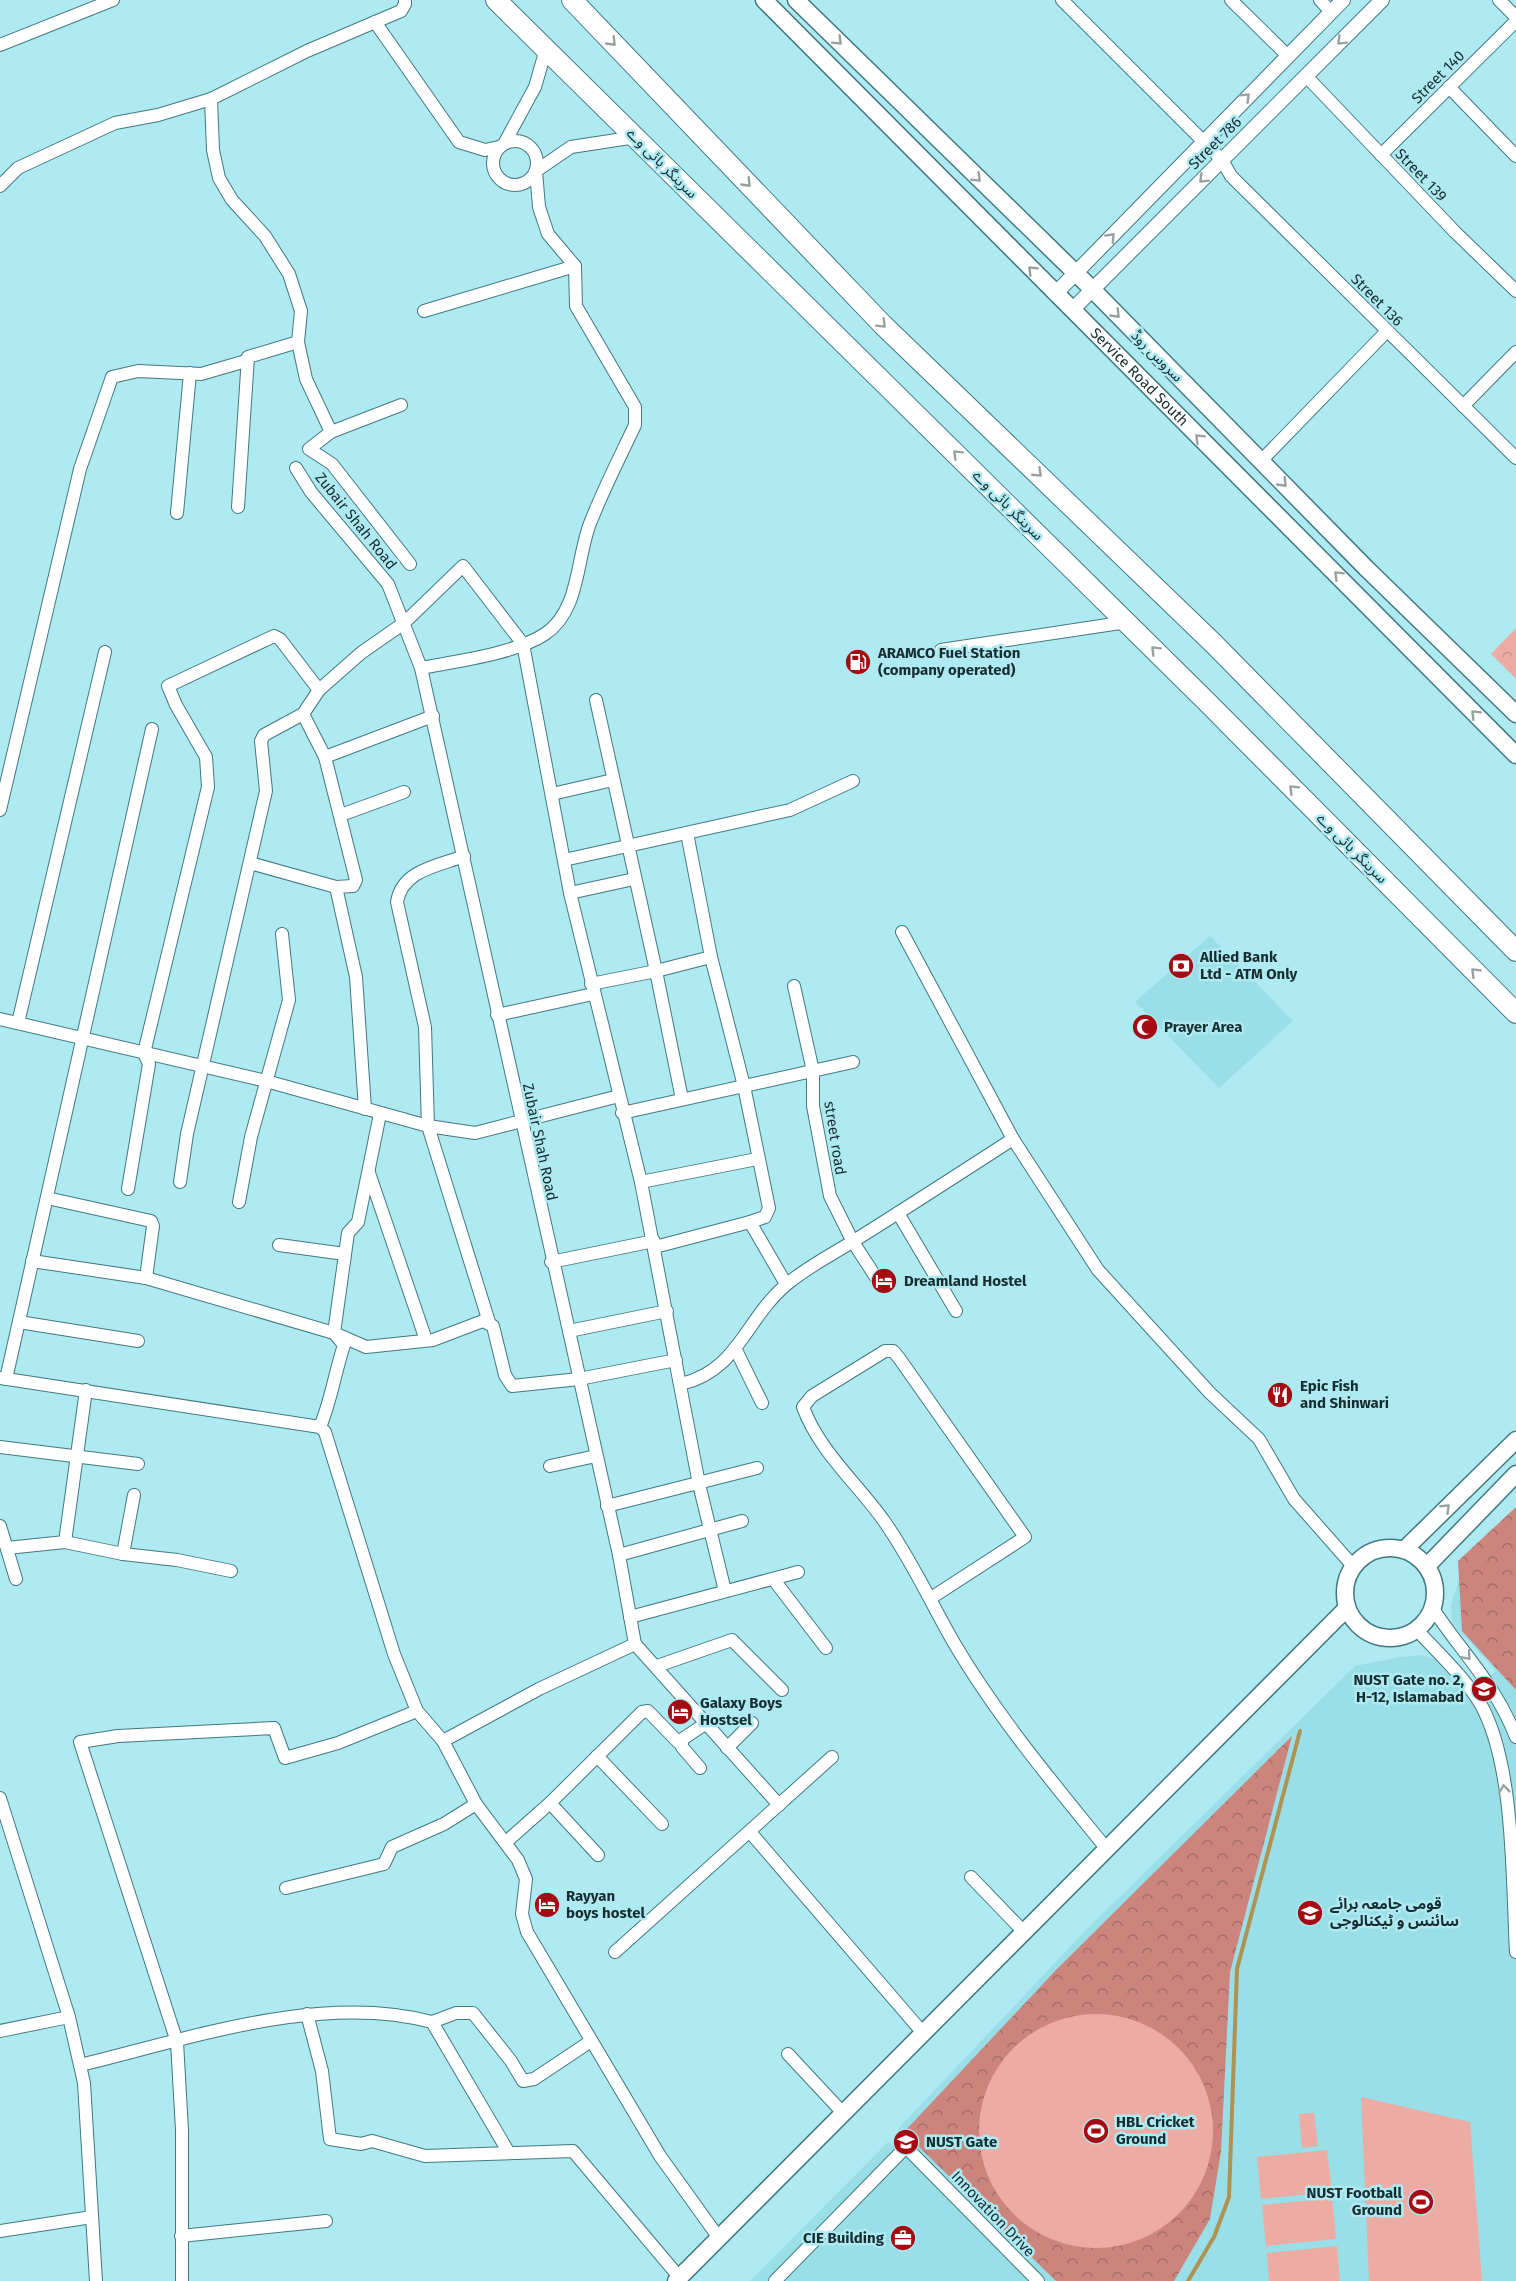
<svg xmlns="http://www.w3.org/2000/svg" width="1516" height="2281" viewBox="0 0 1516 2281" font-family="'Fira Sans','Noto Sans Arabic',sans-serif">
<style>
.built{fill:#9adee8}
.forest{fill:url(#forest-crowns)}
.park{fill:url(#park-crowns)}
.pitch{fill:#edaca3}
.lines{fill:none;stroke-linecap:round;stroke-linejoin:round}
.stream{stroke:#ae9352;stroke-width:4}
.minor-casing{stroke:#417980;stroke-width:14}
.tertiary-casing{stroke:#417980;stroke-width:16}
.secondary-casing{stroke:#417980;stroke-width:19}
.trunk-casing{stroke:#417980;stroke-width:22}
.minor{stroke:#fff;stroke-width:12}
.tertiary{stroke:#fff;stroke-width:14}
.secondary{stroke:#fff;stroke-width:16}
.trunk{stroke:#fff;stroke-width:20}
.oneway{stroke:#97a1a2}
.labels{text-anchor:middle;stroke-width:5;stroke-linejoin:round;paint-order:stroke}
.street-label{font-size:15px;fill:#172e31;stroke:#afe9f2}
.poi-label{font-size:15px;font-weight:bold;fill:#172e31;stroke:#afe9f2;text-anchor:start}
</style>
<defs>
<pattern id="forest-crowns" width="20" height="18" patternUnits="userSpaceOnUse" patternTransform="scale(1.5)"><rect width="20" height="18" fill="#cc857c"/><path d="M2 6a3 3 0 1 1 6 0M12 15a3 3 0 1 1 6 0" fill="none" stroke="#a56d66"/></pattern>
<pattern id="park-crowns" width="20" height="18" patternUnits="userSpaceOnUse" patternTransform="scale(1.5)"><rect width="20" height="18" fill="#edaca3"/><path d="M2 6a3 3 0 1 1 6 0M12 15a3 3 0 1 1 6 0" fill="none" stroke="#ca948d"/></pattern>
</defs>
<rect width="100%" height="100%" fill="#afe9f2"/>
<g class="built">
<polygon points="1210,936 1293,1021 1219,1088 1135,1002"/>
<polygon points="1516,1518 1516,2281 750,2281 888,2142 893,2145 900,2139 898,2129 1084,1932 1355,1666 1401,1657 1420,1655 1435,1659 1468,1697 1496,1671 1457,1628 1452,1621 1451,1605 1460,1576"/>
</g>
<g class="forest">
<polygon points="1516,1507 1516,1690 1462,1631 1458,1561"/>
<polygon points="1292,1736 1230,1972 1221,2152 1210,2219 1174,2281 1056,2281 904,2132 1056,1970"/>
</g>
<polygon class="park" points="1516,628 1516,679 1491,654"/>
<g class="pitch">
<circle cx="1096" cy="2131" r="117"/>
<polygon points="1361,2097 1470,2122 1482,2281 1369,2281"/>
<polygon points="1314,2113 1318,2146 1302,2148 1299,2114"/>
<polygon points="1327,2150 1332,2192 1261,2199 1257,2157"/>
<polygon points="1332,2198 1336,2239 1266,2246 1262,2205"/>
<polygon points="1337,2246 1340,2281 1269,2281 1267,2253"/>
</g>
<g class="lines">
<polyline class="stream" points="1188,2281 1214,2237 1229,2197 1237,1969 1300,1731"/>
<g class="minor-casing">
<g id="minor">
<polyline points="1062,0 1222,160 1231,176 1516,458"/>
<polyline points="1231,0 1287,55"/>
<polyline points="1320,0 1331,12"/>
<polyline points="1499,0 1516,17"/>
<polyline points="375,22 459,142 485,150 499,147"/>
<polyline points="0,45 113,0"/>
<polyline points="1306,76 1455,232 1516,291"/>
<polyline points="1449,87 1516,156"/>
<polyline points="211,99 213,150 219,178 232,200 265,236 289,274 301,311 298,342 248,357 238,507"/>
<circle cx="515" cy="163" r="22"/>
<polyline points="504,144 535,87 546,49"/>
<polyline points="1381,155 1516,21"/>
<polyline points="0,186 18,168 115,123 158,115 211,99 307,51 401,11 405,4 405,0"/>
<polyline points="424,311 575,266"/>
<polyline points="298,342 306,379 331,432"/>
<polyline points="401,405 331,432 309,449 332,464 410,564"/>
<polyline points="1463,406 1516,352"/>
<polyline points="1261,461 1387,331"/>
<polyline points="296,468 311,492 388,584 421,668 619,1555 635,1644 779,1805"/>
<polyline points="177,513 190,373"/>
<polyline points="941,650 1127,622"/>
<path d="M421,668C458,661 514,654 545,634C581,610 576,556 591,521C604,488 620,457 635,425V407L576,306L575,266L548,234L539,207L536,171L571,147L636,137"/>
<polyline points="596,700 656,971 711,957"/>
<polyline points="303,714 325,757 356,880 353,886 336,887 356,977 365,1109"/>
<polyline points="325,757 433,716"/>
<polyline points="552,794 613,780"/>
<polyline points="0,810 80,469 112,377 138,371 201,374 246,361"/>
<polyline points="341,815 404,792"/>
<polyline points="687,833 711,957 744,1086 769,1208 765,1217 750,1222 786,1284"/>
<path d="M464,856C438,866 402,870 397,902L425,1027L428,1126L489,1322"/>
<polyline points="564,860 790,810 853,781"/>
<polyline points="250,863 336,887"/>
<polyline points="570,893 634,879"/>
<polyline points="902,932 1013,1139 1098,1270 1210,1393 1259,1439 1294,1499 1353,1566"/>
<polyline points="591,984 656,971 682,1099"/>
<polyline points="794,986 813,1071 813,1106 830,1196 853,1242 879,1282"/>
<polyline points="497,1015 593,994"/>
<polyline points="0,1019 266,1081 428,1126 475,1133 619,1096"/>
<polyline points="18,1023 105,652"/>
<polyline points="622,1113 853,1062"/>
<polyline points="369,1173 426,1340"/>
<polyline points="180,1182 187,1134 266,791 261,741 264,735 303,714 319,690 361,653 404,623 463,566 523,644 570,893 641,1182 699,1484 725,1591"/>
<polyline points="641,1182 757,1159"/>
<polyline points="128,1189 149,1064 144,1053 208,787 206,757 176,705 168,686 274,636 280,639 319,690"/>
<polyline points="47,1198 151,1221 153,1226 146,1278"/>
<polyline points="239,1202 251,1137 289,1000 282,934"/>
<polyline points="898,1213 956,1311"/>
<polyline points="279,1245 345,1254"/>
<polyline points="655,1247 750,1222"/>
<polyline points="32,1261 146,1278 334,1333 366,1347 433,1340 483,1321 493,1326 505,1375 512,1386 579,1379 676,1360"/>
<polyline points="551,1262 654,1241"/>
<polyline points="19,1322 138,1341"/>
<polyline points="569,1331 667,1311"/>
<polyline points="735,1348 762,1403"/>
<polyline points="0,1378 320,1427 325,1432 394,1654 417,1711 443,1741 476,1804 518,1860 526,1879 522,1914 527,1932 660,2156 719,2238"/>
<polyline points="6,1379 152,729"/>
<path d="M681,1384C739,1370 745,1319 787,1284C810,1265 835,1253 860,1237C911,1205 962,1172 1013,1139"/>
<path d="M320,1427C331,1401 335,1372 344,1345L334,1333L348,1233L358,1222L380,1114"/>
<polyline points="0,1447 138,1464"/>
<polyline points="550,1466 596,1456"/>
<polyline points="607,1506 757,1468"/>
<polyline points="0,1526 16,1579"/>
<polyline points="65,1542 86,1390"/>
<polyline points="7,1548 65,1542 123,1554 177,1560 231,1571"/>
<polyline points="123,1554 134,1495"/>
<polyline points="619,1555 742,1521"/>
<polyline points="774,1580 826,1648"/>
<path d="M931,1598L1025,1537L899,1358L893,1351H885L812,1396L803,1407C819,1451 857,1483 884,1521C911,1559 931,1603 954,1643C997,1716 1053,1783 1106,1848"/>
<path d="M1433,1609C1464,1655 1495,1684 1516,1737"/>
<polyline points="630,1617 798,1572"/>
<path d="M1417,1630C1438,1653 1464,1677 1480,1703C1515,1764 1512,1881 1516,1952"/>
<polyline points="657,1666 732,1640 782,1690"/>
<polyline points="443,1741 539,1689 635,1644"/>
<polyline points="682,1741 682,1747 700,1768"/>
<polyline points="727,1748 752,1723"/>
<polyline points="597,1756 662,1824"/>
<polyline points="0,1798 69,2017 84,2083 96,2281"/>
<polyline points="550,1803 598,1855"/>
<polyline points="750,1832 923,2033"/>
<polyline points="506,1842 550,1803 642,1712 648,1711 678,1742 705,1724"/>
<polyline points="971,1877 1024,1932"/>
<polyline points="286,1888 384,1864 392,1847 444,1824 476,1804"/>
<polyline points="615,1952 832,1757"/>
<polyline points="307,2014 322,2071 330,2139 361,2144 372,2141 425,2156 573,2151 680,2278"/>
<polyline points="432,2022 456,2013 473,2013 511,2061 523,2081 534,2079 591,2041"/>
<polyline points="0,2031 69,2017"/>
<polyline points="788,2054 843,2113"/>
<path d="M80,2065C189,2039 321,1992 432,2022L509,2153"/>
<polyline points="901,2142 1038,2281"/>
<polyline points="0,2231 92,2217"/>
<polyline points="181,2236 326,2221"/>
<polyline points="182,2281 182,2130 177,2042 80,1742 118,1736 274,1728 285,1758 338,1743 417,1711"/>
<polyline points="775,2281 906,2147"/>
</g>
</g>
<g class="tertiary-casing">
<g id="tertiary">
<polyline points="1055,294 1343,0"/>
<polyline points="1072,310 1382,0"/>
</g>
</g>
<g class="secondary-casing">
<g id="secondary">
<path id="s1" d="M764,0L1516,755"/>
<polyline points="796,0 1092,289 1366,568 1516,714"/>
<circle cx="1390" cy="1593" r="45"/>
<polyline points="1405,1549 1516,1440"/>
<polyline points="1427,1566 1516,1474"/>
<polyline points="676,2281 1347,1608"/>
</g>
</g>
<g class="trunk-casing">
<g id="trunk">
<polyline points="496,0 1206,701 1516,1013"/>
<polyline points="572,0 883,325 1214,644 1516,951"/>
</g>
</g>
<use href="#minor" class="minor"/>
<use href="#tertiary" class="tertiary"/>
<use href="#secondary" class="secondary"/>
<use href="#trunk" class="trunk"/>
</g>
<defs><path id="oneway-chevron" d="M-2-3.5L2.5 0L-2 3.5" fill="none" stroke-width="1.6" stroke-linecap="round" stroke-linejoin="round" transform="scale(1.5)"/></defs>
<g class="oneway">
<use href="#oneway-chevron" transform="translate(838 41) rotate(45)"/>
<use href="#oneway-chevron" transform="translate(1341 41) rotate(135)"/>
<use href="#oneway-chevron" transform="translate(612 42) rotate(46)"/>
<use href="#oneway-chevron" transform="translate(1246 97) rotate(-45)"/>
<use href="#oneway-chevron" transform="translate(977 178) rotate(44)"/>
<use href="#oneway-chevron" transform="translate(1203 179) rotate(135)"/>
<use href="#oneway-chevron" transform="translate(747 183) rotate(46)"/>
<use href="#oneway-chevron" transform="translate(1111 237) rotate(-47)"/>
<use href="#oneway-chevron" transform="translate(1032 270) rotate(-135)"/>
<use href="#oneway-chevron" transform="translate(1116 314) rotate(46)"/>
<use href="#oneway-chevron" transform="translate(882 324) rotate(45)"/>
<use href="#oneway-chevron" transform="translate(1199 438) rotate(-135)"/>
<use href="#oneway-chevron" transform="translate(957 454) rotate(-135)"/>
<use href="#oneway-chevron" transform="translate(1038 473) rotate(44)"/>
<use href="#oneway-chevron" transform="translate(1283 483) rotate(46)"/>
<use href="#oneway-chevron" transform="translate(1338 575) rotate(-135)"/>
<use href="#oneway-chevron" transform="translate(1155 650) rotate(-135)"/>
<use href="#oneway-chevron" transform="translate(1475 714) rotate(-135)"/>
<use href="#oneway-chevron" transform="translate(1293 789) rotate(-135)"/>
<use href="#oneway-chevron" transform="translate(1475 972) rotate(-135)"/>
<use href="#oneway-chevron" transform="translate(1446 1508) rotate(-44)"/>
<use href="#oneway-chevron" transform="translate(1467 1656) rotate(49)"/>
<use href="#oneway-chevron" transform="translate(1504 1789) rotate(-96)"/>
</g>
<defs>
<g id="fuel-disc" transform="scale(1.35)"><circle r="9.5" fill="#a40b13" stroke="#afe9f2"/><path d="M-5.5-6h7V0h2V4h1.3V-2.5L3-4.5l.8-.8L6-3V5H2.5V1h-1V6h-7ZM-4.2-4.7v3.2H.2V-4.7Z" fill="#fff"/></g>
<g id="bank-disc" transform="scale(1.35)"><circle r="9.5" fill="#a40b13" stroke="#afe9f2"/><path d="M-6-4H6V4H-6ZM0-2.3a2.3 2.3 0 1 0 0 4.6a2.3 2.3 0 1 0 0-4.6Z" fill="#fff"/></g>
<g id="mosque-disc" transform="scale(1.35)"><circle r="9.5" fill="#a40b13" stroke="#afe9f2"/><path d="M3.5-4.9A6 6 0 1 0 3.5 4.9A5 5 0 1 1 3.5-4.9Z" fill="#fff"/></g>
<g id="hotel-disc" transform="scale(1.35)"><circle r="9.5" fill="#a40b13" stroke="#afe9f2"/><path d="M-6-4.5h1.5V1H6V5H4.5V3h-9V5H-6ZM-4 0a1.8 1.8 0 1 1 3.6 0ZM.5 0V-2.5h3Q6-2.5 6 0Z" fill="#fff"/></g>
<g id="restaurant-disc" transform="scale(1.35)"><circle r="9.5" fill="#a40b13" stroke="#afe9f2"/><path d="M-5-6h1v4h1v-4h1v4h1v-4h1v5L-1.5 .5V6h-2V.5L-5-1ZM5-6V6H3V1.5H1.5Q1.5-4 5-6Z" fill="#fff"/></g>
<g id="university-disc" transform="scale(1.35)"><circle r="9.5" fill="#a40b13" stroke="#afe9f2"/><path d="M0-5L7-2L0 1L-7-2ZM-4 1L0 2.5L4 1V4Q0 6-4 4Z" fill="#fff"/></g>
<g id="stadium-disc" transform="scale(1.35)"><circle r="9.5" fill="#a40b13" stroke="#afe9f2"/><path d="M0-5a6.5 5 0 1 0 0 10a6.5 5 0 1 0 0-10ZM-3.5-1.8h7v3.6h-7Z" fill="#fff"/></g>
<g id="office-disc" transform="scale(1.35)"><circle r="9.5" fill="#a40b13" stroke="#afe9f2"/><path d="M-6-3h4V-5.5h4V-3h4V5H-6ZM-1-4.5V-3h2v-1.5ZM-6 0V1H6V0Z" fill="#fff"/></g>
</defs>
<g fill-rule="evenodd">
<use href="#fuel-disc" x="858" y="662"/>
<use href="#bank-disc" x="1181" y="966"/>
<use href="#mosque-disc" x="1145" y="1027"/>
<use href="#hotel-disc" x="884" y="1281"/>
<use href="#restaurant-disc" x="1280" y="1395"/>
<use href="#university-disc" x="1484" y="1689"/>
<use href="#hotel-disc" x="680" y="1712"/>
<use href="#hotel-disc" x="547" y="1905"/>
<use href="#university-disc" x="1310" y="1913"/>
<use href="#stadium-disc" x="1096" y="2131"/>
<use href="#university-disc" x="906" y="2142"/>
<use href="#stadium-disc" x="1421" y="2202"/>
<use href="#office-disc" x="903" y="2238"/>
</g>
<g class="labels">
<g class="street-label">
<text transform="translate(1438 77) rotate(-45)" y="5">Street 140</text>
<text transform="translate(1215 143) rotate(-45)" y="5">Street 786</text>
<text transform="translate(662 163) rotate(45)" y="5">سرینگر ہائی وے</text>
<text transform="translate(1421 175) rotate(46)" y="5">Street 139</text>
<text transform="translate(1377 300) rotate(45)" y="5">Street 136</text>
<text transform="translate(1157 356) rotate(45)" y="5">سروس روڈ</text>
<text dy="5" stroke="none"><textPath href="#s1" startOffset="532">Service Road South</textPath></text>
<text transform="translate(1008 505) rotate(45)" y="5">سرینگر ہائی وے</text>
<text transform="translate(356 521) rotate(51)" y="5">Zubair Shah Road</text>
<text transform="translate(1352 848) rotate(45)" y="5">سرینگر ہائی وے</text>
<text transform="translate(835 1138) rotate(81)" y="5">street road</text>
<text transform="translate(540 1142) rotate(78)" y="5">Zubair Shah Road</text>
<text transform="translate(993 2214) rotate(46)" y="5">Innovation Drive</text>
</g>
<g class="poi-label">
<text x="878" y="658">ARAMCO Fuel Station<tspan x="878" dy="17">(company operated)</tspan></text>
<text x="1200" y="962">Allied Bank<tspan x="1200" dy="17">Ltd - ATM Only</tspan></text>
<text x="1164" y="1032">Prayer Area</text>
<text x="904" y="1286">Dreamland Hostel</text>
<text x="1300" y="1391">Epic Fish<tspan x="1300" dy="17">and Shinwari</tspan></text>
<text x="1464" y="1685" text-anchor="end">NUST Gate no. 2,<tspan x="1464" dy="17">H-12, Islamabad</tspan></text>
<text x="700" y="1708">Galaxy Boys<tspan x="700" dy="17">Hostsel</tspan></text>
<text x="566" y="1901">Rayyan<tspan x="566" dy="17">boys hostel</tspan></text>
<text x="1330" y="1909">قومی جامعہ برائے<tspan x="1330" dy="17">سائنس و ٹیکنالوجی</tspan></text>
<text x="1116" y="2127">HBL Cricket<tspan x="1116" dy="17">Ground</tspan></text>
<text x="926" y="2147">NUST Gate</text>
<text x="1402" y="2198" text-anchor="end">NUST Football<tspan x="1402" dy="17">Ground</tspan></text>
<text x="884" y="2243" text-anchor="end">CIE Building</text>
</g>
</g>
</svg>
